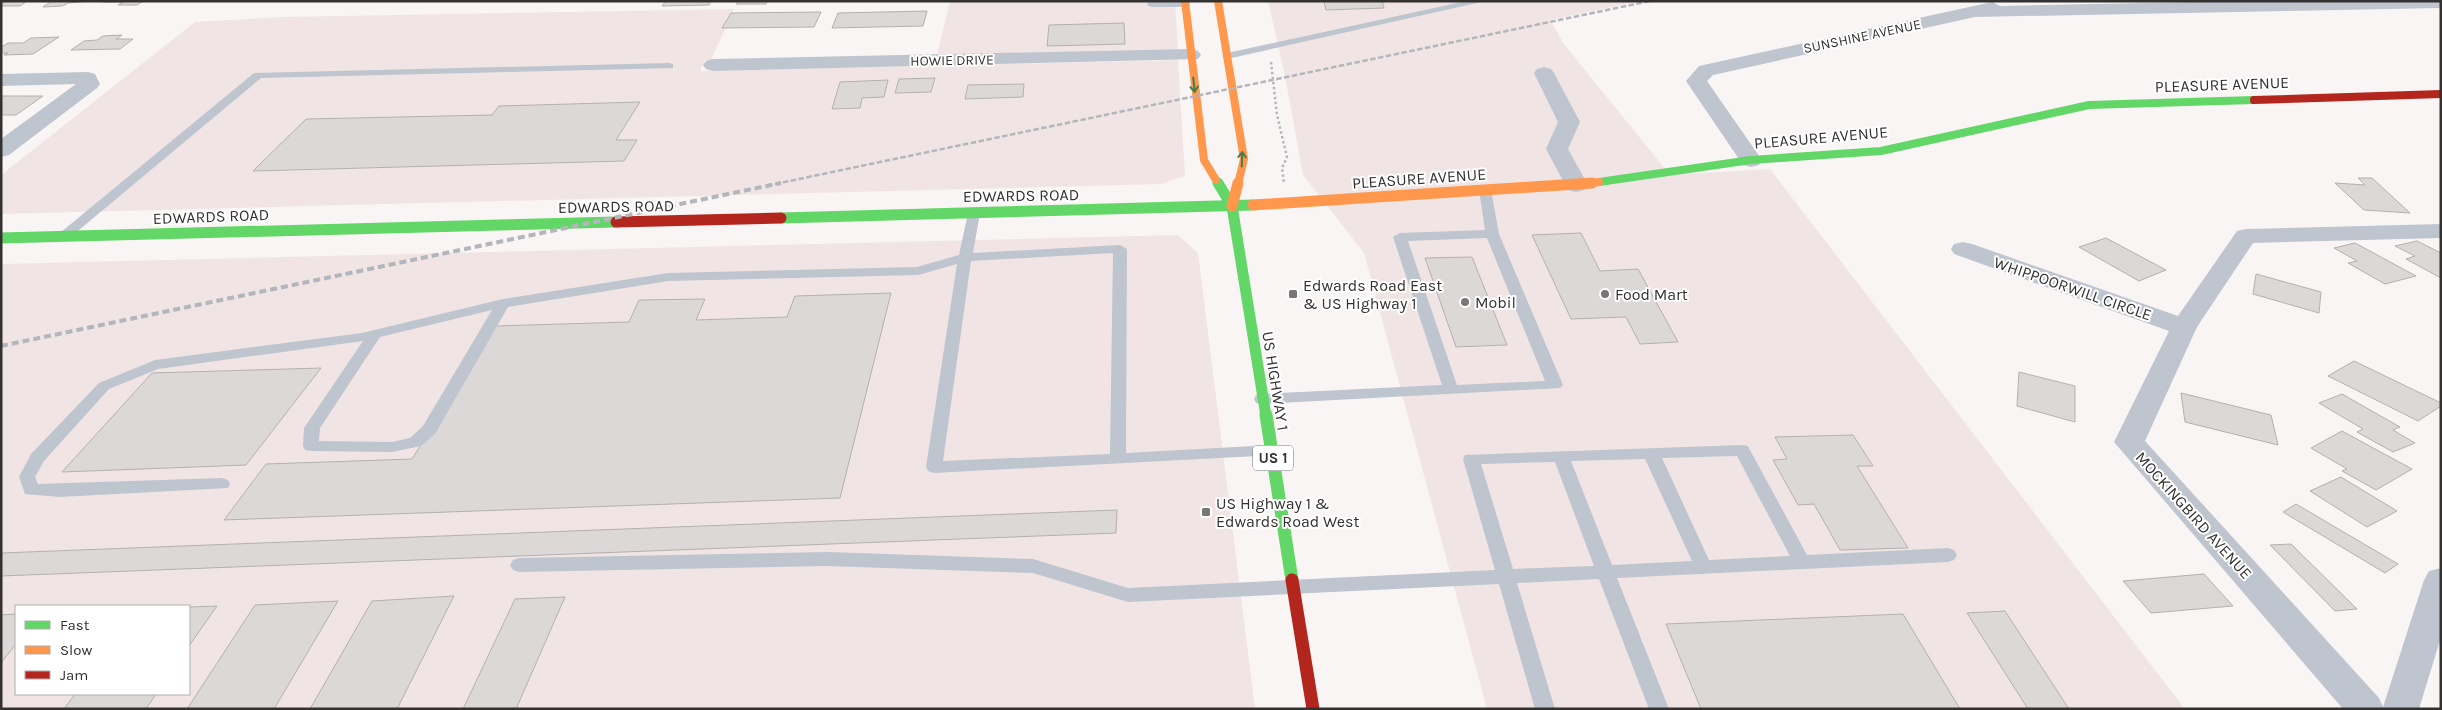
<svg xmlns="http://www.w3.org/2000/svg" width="2442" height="710" viewBox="0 0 2442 710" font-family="Karla,sans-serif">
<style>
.built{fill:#f0e5e4;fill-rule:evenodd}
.building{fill:#dcd8d8;stroke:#b4b0b0}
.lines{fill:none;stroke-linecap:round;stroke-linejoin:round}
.path{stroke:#b3b7bd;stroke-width:2.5;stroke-dasharray:2.5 2.5;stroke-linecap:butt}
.lane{fill:#bec5ce;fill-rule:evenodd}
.street{fill:#bec5ce;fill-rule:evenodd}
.fast-far2{stroke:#63d668;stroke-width:8}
.fast-far1{stroke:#63d668;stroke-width:11}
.fast{stroke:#63d668;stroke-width:13}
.slow-far1{stroke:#ff974d;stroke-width:8}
.slow{stroke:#ff974d;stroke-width:11}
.jam-far2{stroke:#b3261e;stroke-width:8}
.jam-far1{stroke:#b3261e;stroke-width:11}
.jam{stroke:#b3261e;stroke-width:13}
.rail-far1{stroke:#b3b6bc;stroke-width:2.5;stroke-dasharray:5.5 2.5;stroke-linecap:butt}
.rail{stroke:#b3b6bc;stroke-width:4;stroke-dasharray:7 4;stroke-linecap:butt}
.oneway{stroke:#497b4a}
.poi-dot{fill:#797676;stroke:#fff;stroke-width:2}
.labels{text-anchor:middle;stroke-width:4;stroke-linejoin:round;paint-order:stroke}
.far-street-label{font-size:14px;fill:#343131;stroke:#fff}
.shield{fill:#fff;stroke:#716f6f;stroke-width:1}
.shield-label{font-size:15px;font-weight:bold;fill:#343131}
.street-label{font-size:16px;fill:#343131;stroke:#fff}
.poi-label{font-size:16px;fill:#343131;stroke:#fff;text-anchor:start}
</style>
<rect width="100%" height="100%" fill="#faf5f5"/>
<g class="built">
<polygon points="950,1 1175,1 1178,50 937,55"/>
<polygon points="1268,1 1641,1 1550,20 1564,44 1670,175 1770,169 2185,709 1487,709 1364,253 1303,175 1285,76"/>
<polygon points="734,9 711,60 705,60 700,71 1178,60 1185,176 1161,184 1,214 1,175 195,22 282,17"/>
<path d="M1178,235L1198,253L1255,709H1V264ZM16,606H189V694H16Z"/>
</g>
<g class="building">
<polygon points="5,1 27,1 20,6 1,6"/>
<polygon points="52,1 91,1 68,3 62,6 43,7"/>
<polygon points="143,1 137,5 118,5 124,2 103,2"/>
<polygon points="666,1 711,1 709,5 662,6"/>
<polygon points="738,1 767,1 766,4 736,4"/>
<polygon points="1324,1 1382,1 1384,8 1326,10"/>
<polygon points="927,11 923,26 832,28 838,13"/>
<polygon points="821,12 814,27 722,28 731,13"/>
<polygon points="1124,23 1125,44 1047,46 1049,25"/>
<polygon points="122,35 116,39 133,39 120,49 71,50 84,41 97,40 103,36"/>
<polygon points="59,37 33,54 4,55 8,53 1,53 1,47 8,43 23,43 31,38"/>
<polygon points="935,78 931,92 895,93 899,79"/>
<polygon points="888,80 884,97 862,98 860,108 832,109 840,82"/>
<polygon points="1024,84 1023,97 965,99 968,85"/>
<polygon points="1,96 43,96 16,115 1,115"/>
<polygon points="640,102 616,140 637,140 624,161 253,171 306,119 492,115 499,106"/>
<polygon points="2358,178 2372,178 2410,213 2364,210 2335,183 2365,185"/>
<polygon points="1581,233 1600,271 1638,269 1678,342 1640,344 1626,317 1571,319 1532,235"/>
<polygon points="2106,238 2166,270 2139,281 2079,247"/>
<polygon points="2417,241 2441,253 2441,278 2406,259 2415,256 2395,246"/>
<polygon points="2355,243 2416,276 2385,284 2348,263 2357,261 2334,248"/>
<polygon points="1472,257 1507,345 1456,347 1425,258"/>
<polygon points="2256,274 2321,292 2319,313 2253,294"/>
<polygon points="891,293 840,498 224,520 266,464 412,459 496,326 629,322 639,300 705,299 696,320 787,317 795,296"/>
<polygon points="2354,361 2441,403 2441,406 2418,421 2328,376"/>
<polygon points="321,368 246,465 62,472 152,373"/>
<polygon points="2019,372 2075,386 2075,422 2017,406"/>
<polygon points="2181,393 2271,415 2278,445 2185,422"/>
<polygon points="2342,394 2400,427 2393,430 2415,443 2393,452 2357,432 2363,429 2319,403"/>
<polygon points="2342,431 2412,469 2376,490 2342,471 2347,469 2311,448"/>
<polygon points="1853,435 1873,466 1857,466 1908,548 1840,550 1814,504 1798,505 1773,460 1787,459 1775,437"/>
<polygon points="2341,477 2397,511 2367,527 2310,491"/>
<polygon points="2296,504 2398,564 2385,573 2283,512"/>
<polygon points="1117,510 1116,533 1,576 1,553"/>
<polygon points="2291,544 2357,609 2335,611 2270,545"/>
<polygon points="2204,574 2233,606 2151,613 2123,581"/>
<polygon points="454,596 397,709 310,709 372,601"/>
<polygon points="565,597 516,709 463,709 515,599"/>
<polygon points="338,601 274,709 187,709 255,605"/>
<polygon points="217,606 189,646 189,607"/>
<polygon points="2005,611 2069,709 2028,709 1967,613"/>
<polygon points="16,614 16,644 1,663 1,615"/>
<polygon points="1903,614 1960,709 1701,709 1666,624"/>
<polygon points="75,694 156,694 146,709 64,709"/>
</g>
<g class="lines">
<polyline class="path" points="1271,62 1277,115 1287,157 1282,168 1284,183"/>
<g class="lane">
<polygon points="1147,1 1186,1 1190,4 1185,7 1152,7 1148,6"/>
<polygon points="1466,1 1486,1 1227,59 1222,56 1227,53"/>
<polygon points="669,63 673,64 673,68 261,78 67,240 57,240 55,237 254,73"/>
<path d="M1485,186L1491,190L1499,234L1563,385L1560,388L1262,404L1256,403L1254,399L1256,395L1262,394L1442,385L1393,237L1400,233L1485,230L1479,190ZM1487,238L1545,381L1457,385L1408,241Z"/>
<path d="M974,209L980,213L973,253L1120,245L1127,249L1126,453L1272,445L1278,447L1280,451L1278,455L934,473L928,471L926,467L957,264L918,275L668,281L508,307L435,434L421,446L392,452L311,451L305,450L303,446L304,428L363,341L158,369L109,389L44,461L35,477L38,484L222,478L228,480L230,484L228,488L60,497L25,494L19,477L31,454L99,383L155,360L362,333L503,299L668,273L917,267L959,255L968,213ZM1113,253L1110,454L943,461L971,261ZM492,310L423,426L410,438L392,442L319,441L320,428L380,337Z"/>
<path d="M1742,445L1748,446L1750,450L1807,555L1948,548L1954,550L1957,555L1954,560L1948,562L1617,578L1669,709H1649L1599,579L1517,583L1555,709H1535L1499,584L1128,602L1033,573L827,566L519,572L513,570L510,565L513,560L519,558L827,552L1033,559L1128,588L1495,570L1463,459L1465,455ZM1737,456L1790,556L1709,560L1662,458ZM1645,459L1692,561L1612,565L1571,461ZM1555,462L1594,566L1513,569L1481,464Z"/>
</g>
<g class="street">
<polygon points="2247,1 2441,1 2441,8 1975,17 1713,75 1707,81 1762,160 1759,165 1751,167 1743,165 1686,81 1699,66 1992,2 2000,6"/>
<polygon points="1191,49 1198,51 1201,55 1198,59 713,71 706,69 703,65 706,61 713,59"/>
<polygon points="1544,67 1551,69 1554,73 1580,122 1568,149 1588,185 1584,190 1576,192 1568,190 1546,149 1558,122 1534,73 1537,69"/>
<polygon points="88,72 95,74 100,84 97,88 9,155 1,157 1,139 76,84 1,86 1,74"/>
<polygon points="2441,224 2441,238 2253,243 2197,327 2145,441 2379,698 2383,707 2424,580 2429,571 2441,568 2441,637 2419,709 2343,709 2114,442 2169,331 1954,254 1951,249 1954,244 1963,242 1972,244 2178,316 2237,231 2246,229"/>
</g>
<g class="fast-far2">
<polyline points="1216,180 1219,184"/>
<polyline points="1599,182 1751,160 1881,151 2089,105 2254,100"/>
</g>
<g class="fast-far1">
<polyline points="1218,183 1232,206 1266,416"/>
<polyline points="781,218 1253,205"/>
<polyline points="1,238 616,222"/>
</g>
<polyline class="fast" points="1266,415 1292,580"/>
<g class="slow-far1">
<polyline points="1185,1 1204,160 1216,180"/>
<polyline points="1218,1 1244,159 1238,184"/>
<polyline points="1583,184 1599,182"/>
</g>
<g class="slow">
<polyline points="1253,205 1592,183"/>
<polyline points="1232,206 1238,183"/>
</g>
<polyline class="jam-far2" points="2254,100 2441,94"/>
<polyline class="jam-far1" points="616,222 781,218"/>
<polyline class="jam" points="1292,580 1313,709"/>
<polyline class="rail-far1" points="775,184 1650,1"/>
<polyline class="rail" points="1,346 781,183"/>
</g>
<defs><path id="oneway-shaft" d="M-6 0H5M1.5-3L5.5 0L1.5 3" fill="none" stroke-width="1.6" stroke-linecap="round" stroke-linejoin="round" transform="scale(1.25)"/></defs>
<g class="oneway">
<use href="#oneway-shaft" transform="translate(1194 85) rotate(84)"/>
<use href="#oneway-shaft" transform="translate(1242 159) rotate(-88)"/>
</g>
<g class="poi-dot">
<rect x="1288" y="289" width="10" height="10" rx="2.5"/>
<circle cx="1605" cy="294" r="5"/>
<circle cx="1465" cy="302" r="5"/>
<rect x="1201" y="507" width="10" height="10" rx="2.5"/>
</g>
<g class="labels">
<g class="far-street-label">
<text transform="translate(1862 36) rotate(-12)" y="5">SUNSHINE AVENUE</text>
<text transform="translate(952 60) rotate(-1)" y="5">HOWIE DRIVE</text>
</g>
<rect class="shield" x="1253" y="445.5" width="40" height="25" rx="4"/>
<g class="shield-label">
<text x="1273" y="463">US 1</text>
</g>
<g class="street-label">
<text transform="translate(2222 84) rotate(-2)" y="6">PLEASURE AVENUE</text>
<text transform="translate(1821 137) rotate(-5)" y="6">PLEASURE AVENUE</text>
<text transform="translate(1419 178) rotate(-4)" y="6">PLEASURE AVENUE</text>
<text transform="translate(1021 195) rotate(-1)" y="6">EDWARDS ROAD</text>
<text transform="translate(616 206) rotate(-1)" y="6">EDWARDS ROAD</text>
<text transform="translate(211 216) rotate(-2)" y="6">EDWARDS ROAD</text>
<text transform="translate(2073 288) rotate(19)" y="6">WHIPPOORWILL CIRCLE</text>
<text transform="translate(1276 381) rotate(81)" y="6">US HIGHWAY 1</text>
<text transform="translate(2194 515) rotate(48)" y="6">MOCKINGBIRD AVENUE</text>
</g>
<g class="poi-label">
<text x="1303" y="291">Edwards Road East<tspan x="1303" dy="18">&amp; US Highway 1</tspan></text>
<text x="1615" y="300">Food Mart</text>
<text x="1475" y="308">Mobil</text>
<text x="1216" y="509">US Highway 1 &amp;<tspan x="1216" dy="18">Edwards Road West</tspan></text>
</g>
</g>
<rect width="2442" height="710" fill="none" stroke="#343131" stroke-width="5"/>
<rect x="15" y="605" width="175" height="90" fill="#ffffff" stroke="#aeadad"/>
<rect x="25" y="621" width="25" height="8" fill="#63d668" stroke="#aeadad"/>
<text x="60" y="630" font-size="15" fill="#343131">Fast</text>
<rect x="25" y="646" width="25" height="8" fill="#ff974d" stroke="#aeadad"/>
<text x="60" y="655" font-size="15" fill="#343131">Slow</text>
<rect x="25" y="671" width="25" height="8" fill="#b3261e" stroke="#aeadad"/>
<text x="60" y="680" font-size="15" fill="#343131">Jam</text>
</svg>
